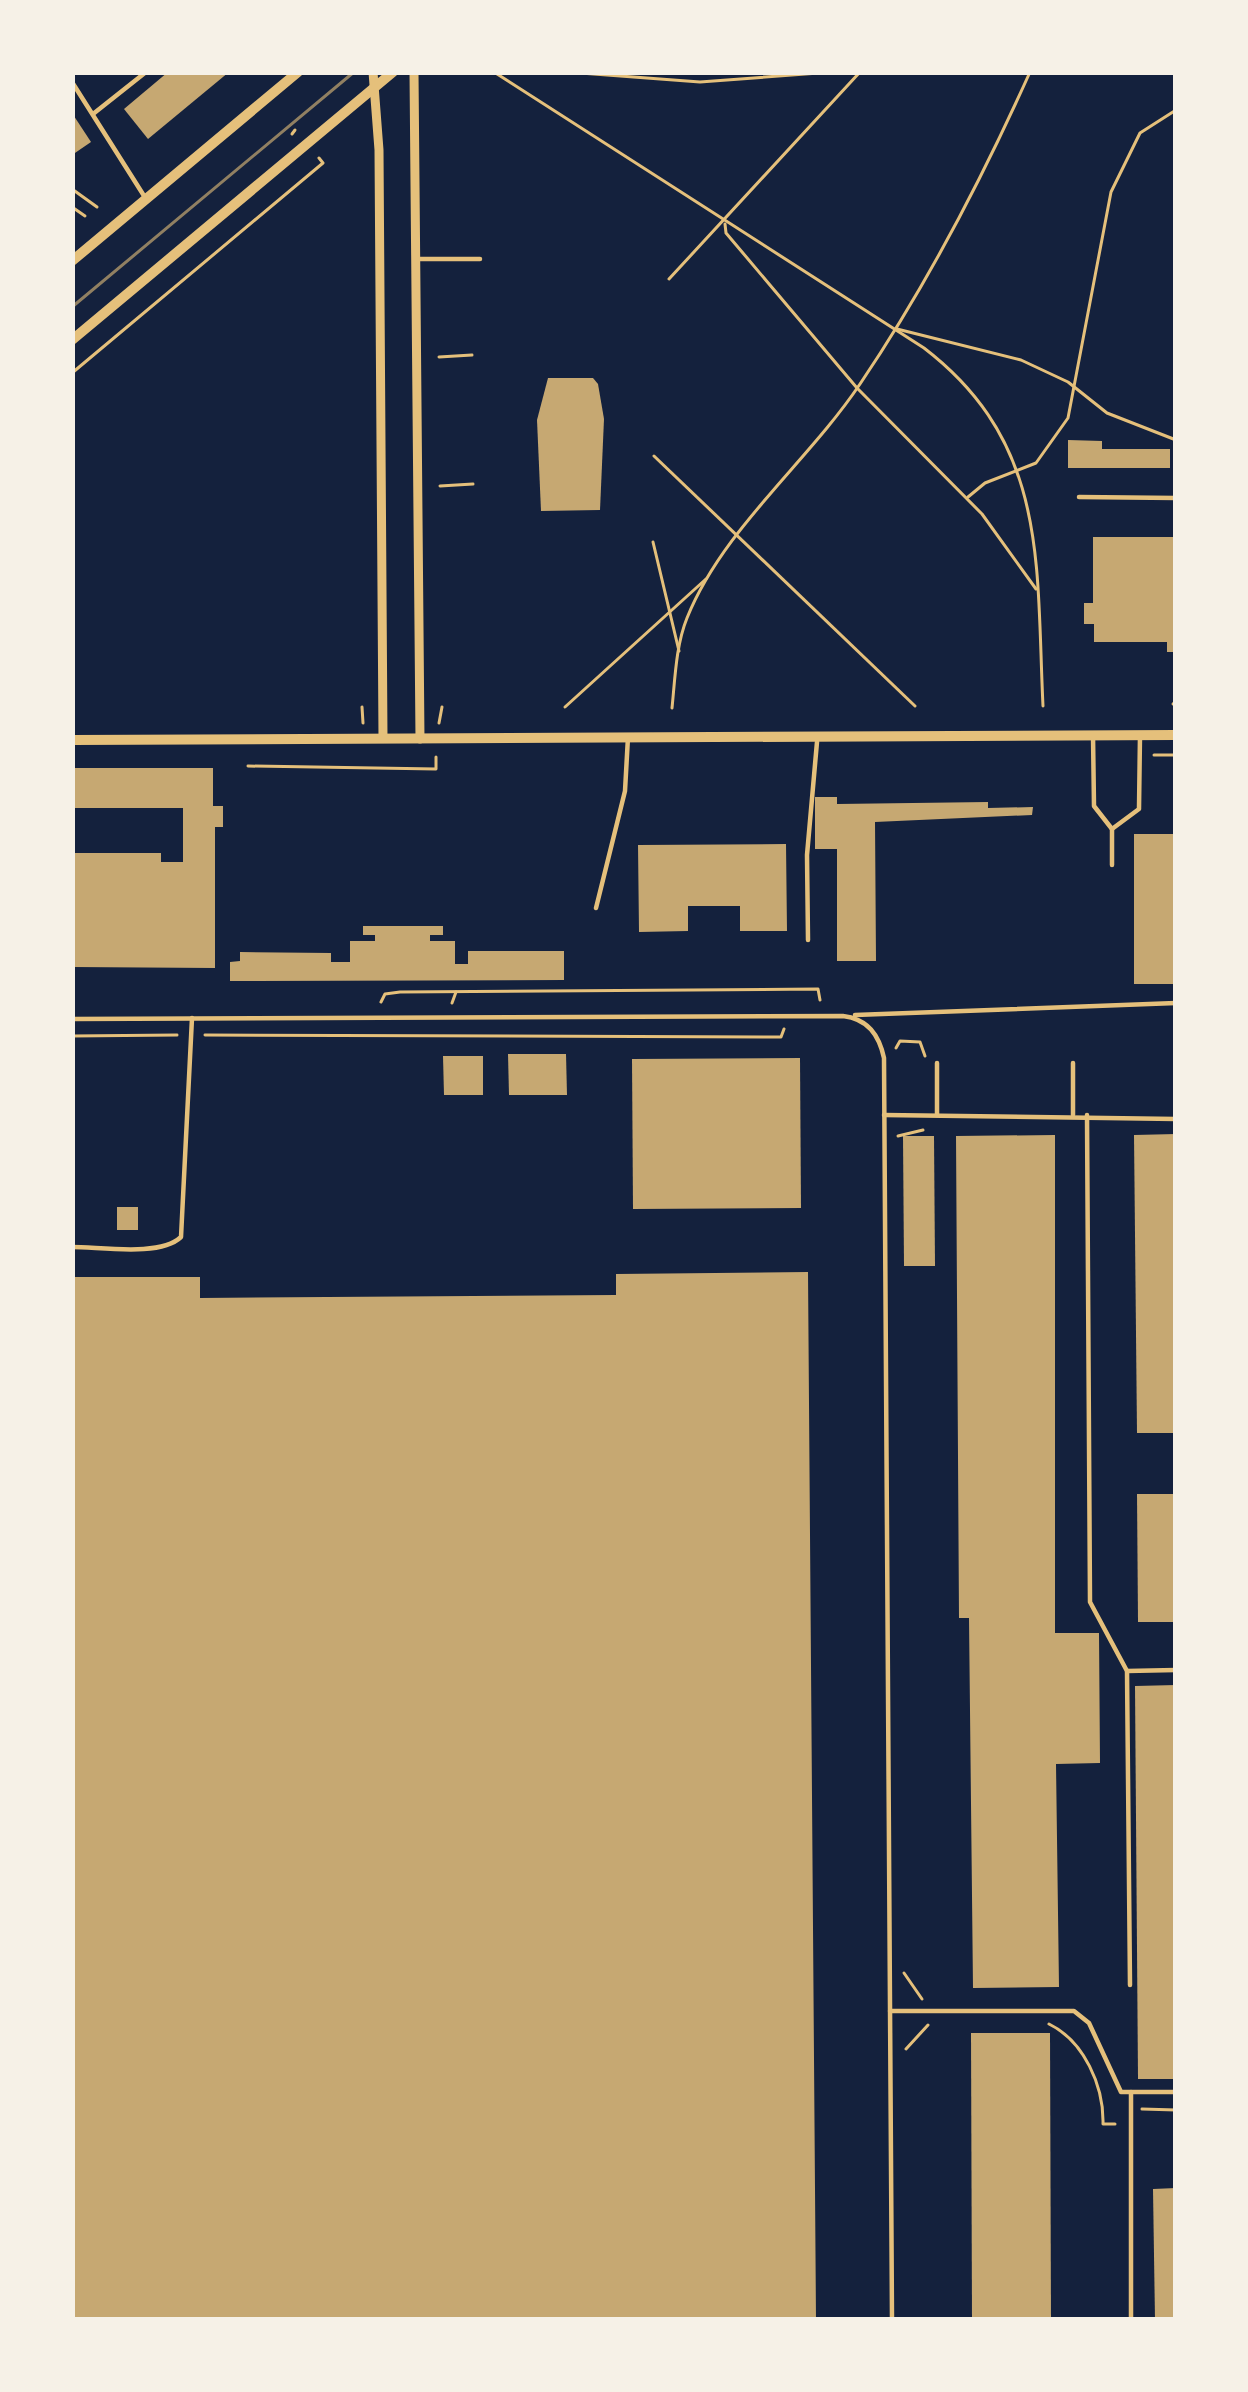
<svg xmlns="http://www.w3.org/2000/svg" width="1248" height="2392" viewBox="0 0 1248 2392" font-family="'Public Sans',sans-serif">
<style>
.building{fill:#c6a872}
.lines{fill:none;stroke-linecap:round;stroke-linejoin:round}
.path{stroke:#e5c07b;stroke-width:3}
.service{stroke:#e5c07b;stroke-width:4.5}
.minor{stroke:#e5c07b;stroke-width:9}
.tertiary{stroke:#e5c07b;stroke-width:10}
.tram{stroke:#918062;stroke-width:3}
</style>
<rect width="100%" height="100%" fill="#14213d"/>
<g class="building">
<polygon points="168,72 229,72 148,139 124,109"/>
<polygon points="72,113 91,142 72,155"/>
<polygon points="548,378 593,378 598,384 604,419 600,510 541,511 537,420"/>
<polygon points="1068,440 1102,441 1102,449 1170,449 1170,468 1068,468"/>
<polygon points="1093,537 1176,537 1176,652 1167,652 1167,642 1094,642 1094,624 1084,624 1084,603 1093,603"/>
<polygon points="72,768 213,768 213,806 223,806 223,827 215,827 215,968 72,967 72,853 161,853 161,862 183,862 183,808 72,808"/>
<polygon points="815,797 837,797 837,804 988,802 988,808 1033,807 1032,815 875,822 876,961 837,961 837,849 815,849"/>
<rect x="1134" y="834" width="42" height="150"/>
<polygon points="786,844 787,931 740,931 740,906 688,906 688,931 639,932 638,845"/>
<polygon points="363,926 443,926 443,935 430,935 430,941 455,941 455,964 468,964 468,951 564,951 564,980 230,981 230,962 240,961 240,952 331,953 331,962 350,962 350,941 375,941 375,935 363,935"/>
<polygon points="508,1054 566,1054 567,1095 509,1095"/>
<polygon points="443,1056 483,1056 483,1095 444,1095"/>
<polygon points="800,1058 801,1208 633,1209 632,1059"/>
<polygon points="1176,1134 1176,1433 1137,1433 1134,1135"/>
<polygon points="1055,1135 1055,1633 1099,1633 1100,1763 1056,1764 1059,1987 973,1988 969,1618 959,1618 956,1136"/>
<polygon points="903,1136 934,1136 935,1266 904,1266"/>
<rect x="117" y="1207" width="21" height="23"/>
<polygon points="808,1272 816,2320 72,2320 72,1277 200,1277 200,1298 616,1295 616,1274"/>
<polygon points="1137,1494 1176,1494 1176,1622 1138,1622"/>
<polygon points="1176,1685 1176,2079 1138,2079 1135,1686"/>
<polygon points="971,2033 1050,2033 1051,2320 972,2320"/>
<polygon points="1176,2188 1176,2320 1155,2320 1153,2189"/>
</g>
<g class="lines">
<g class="path">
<path d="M494,72L924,348C1049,444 1036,564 1043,706"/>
<polyline points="567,72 700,82 832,72"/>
<polyline points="292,134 295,130"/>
<polyline points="72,189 97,207"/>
<polyline points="72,207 85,216"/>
<polyline points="725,224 726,233 857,388 982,514 1036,589"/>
<polyline points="669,279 860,72"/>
<polyline points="897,329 1021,360 1068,382 1107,413 1176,440"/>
<polyline points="439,357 472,355"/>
<polyline points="72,373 323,163 319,158"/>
<polyline points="654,456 915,706"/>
<polyline points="440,486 473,484"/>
<polyline points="968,497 985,483 1036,463 1068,418 1111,192 1140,133 1176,110"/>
<polyline points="653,542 679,651"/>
<polyline points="1173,704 1176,701"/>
<polyline points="362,707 363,723"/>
<polyline points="565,707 706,579"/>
<path d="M672,708C675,679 676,645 687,618C723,529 807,463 860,384C927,285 981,181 1030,72"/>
<polyline points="439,723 442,707"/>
<polyline points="1154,755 1176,755"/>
<polyline points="248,766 436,769 436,757"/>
<polyline points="381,1002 385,994 400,992 818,989 820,1000"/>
<polyline points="452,1003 456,992"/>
<polyline points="205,1035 781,1037 784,1029"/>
<polyline points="72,1036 177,1035"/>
<polyline points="896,1048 900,1041 920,1042 925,1056"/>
<polyline points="898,1136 923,1130"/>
<polyline points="904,1973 922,1999"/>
<path d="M1049,2024C1084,2041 1104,2086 1103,2124H1115"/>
<polyline points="906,2049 928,2025"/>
<polyline points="1142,2109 1176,2110"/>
</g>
<g class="service">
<polyline points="72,82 146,199"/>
<polyline points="93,114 146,72"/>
<polyline points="415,259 480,259"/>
<polyline points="1079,497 1176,498"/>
<polyline points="1093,735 1094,806 1112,829 1112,865"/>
<polyline points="1112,829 1139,809 1140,735"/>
<polyline points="596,908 625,791 628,737"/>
<polyline points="808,940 807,855 817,742"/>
<polyline points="855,1015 1176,1003"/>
<path d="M72,1019L843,1016C868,1019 879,1035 884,1058L892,2320"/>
<polyline points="937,1063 937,1115"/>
<polyline points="1073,1063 1073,1115"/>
<polyline points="884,1115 1176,1119"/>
<polyline points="1087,1115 1090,1602 1127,1671 1130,1985"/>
<path d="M72,1247C101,1247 160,1257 181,1237L192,1018"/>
<polyline points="1127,1671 1176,1670"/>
<polyline points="890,2011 1074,2011 1089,2023 1121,2092 1176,2092"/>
<polyline points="1131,2320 1131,2092"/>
</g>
<g class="minor">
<polyline points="373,72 379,150 383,738"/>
<polyline points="414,72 420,739"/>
</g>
<g class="tertiary">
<polyline points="72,261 298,72"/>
<polyline points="72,340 393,72"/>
<polyline points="72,740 1176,735"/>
</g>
<polyline class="tram" points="72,307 354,72"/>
</g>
<rect width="1248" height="2392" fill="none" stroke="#f6f1e7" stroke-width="150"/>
</svg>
